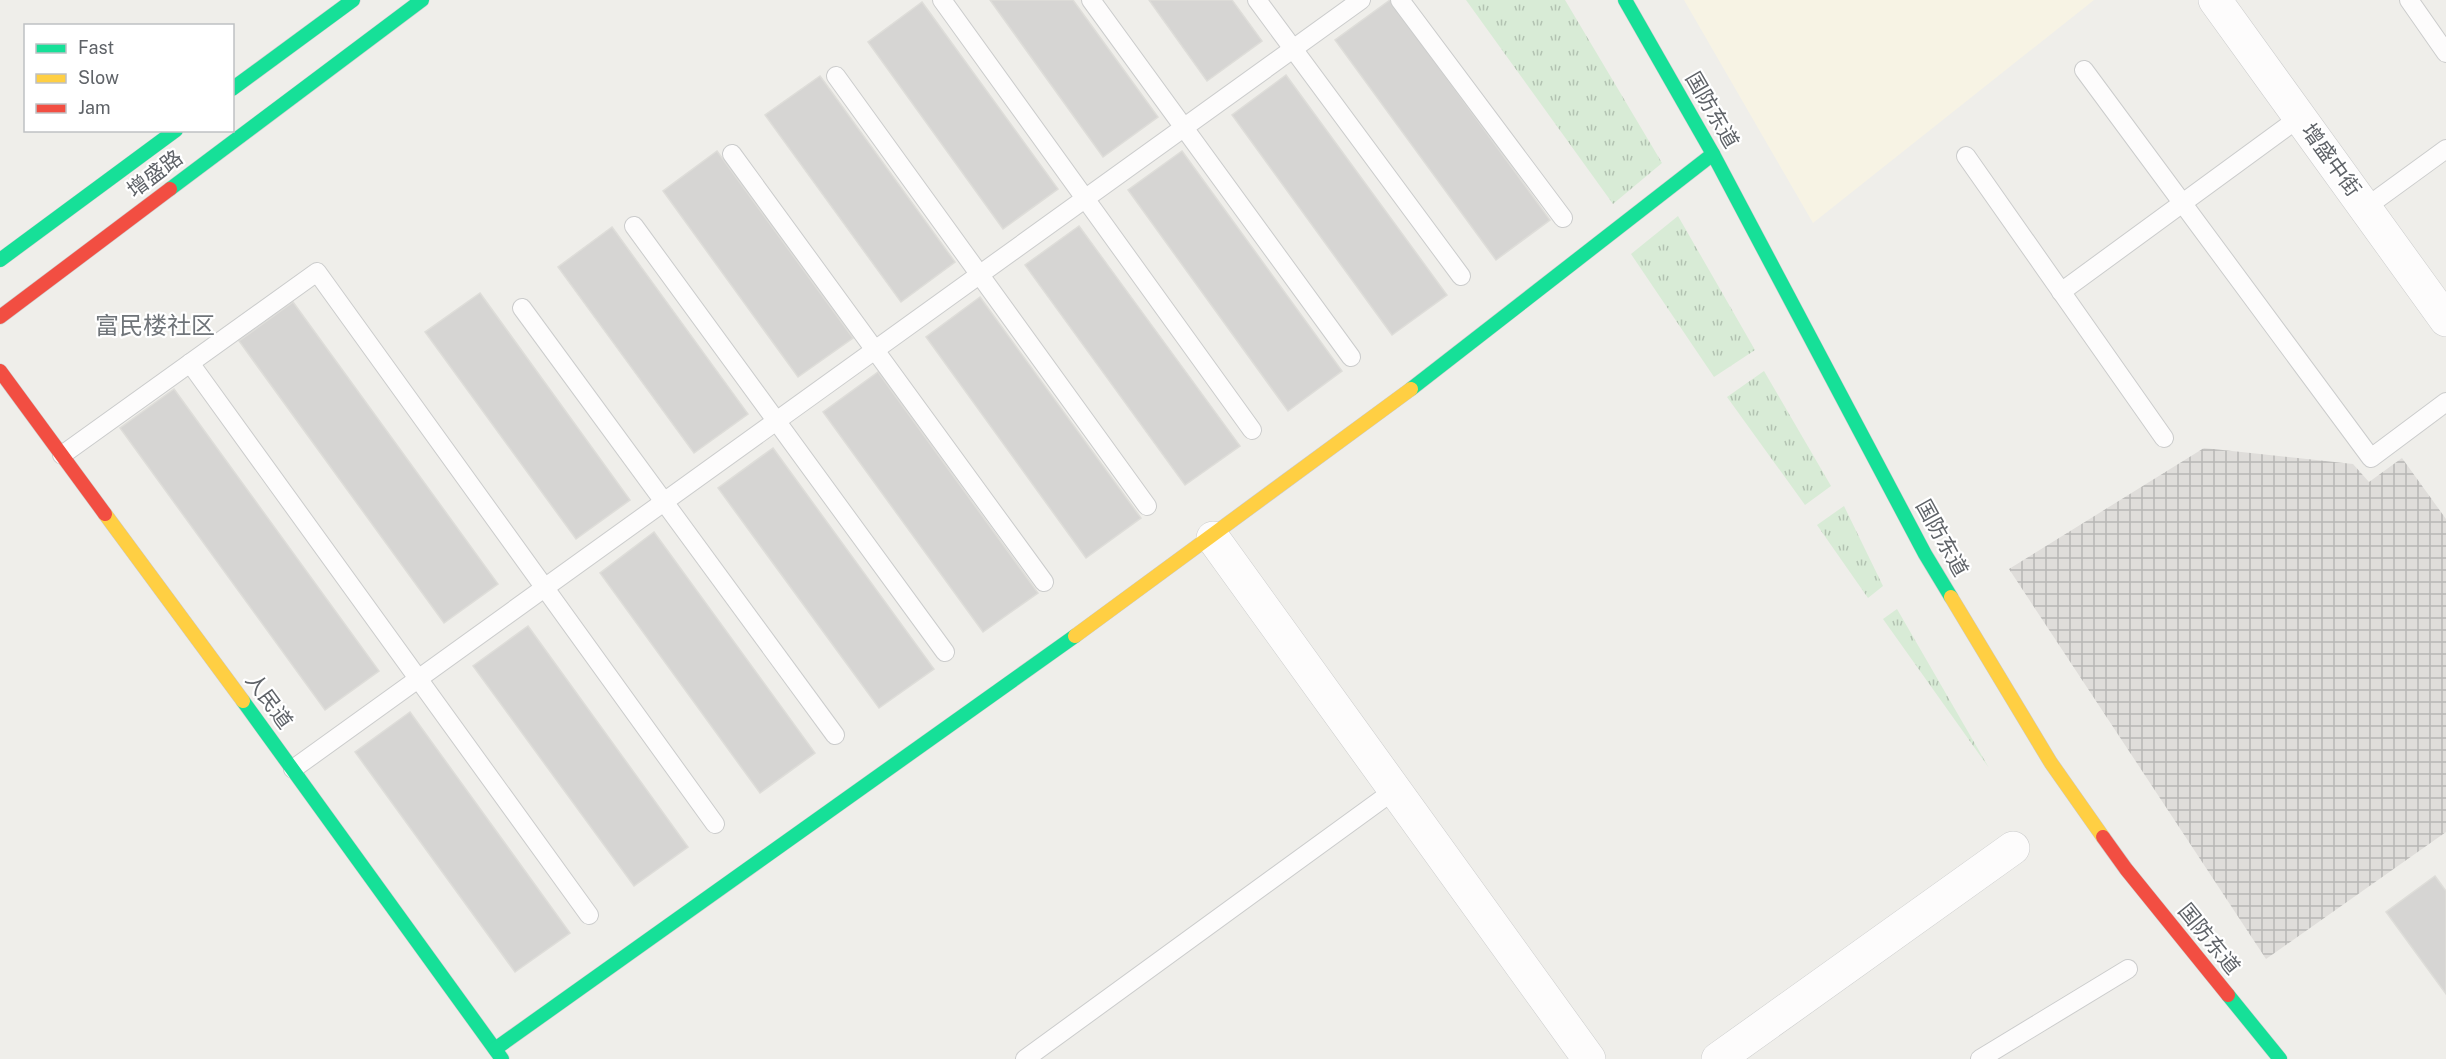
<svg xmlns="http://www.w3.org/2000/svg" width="2446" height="1059" viewBox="0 0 2446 1059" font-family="'Public Sans','Noto Sans SC',sans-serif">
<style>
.commercial{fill:#f7f3e4}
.industrial{fill:url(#industrial-grid)}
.grass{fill:url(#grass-tufts)}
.building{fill:#d6d5d3;stroke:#deddd9;stroke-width:1.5}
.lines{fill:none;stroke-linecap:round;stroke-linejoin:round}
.lane-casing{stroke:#cbcccc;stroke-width:20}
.street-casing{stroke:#cbcccc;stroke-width:34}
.fast-casing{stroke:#cacacb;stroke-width:15}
.slow-casing{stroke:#cacacb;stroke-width:15}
.jam-casing{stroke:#cacacb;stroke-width:15}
.lane{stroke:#fdfcfc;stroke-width:18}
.street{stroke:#fdfcfc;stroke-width:33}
.fast{stroke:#16e098;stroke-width:14}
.slow{stroke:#ffcf43;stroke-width:14}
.jam{stroke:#f24e42;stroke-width:14}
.labels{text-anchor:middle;stroke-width:4.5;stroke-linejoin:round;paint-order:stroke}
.street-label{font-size:21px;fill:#5f6368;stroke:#fff}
.quarter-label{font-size:24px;fill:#70757a;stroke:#fff}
</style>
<defs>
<pattern id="industrial-grid" width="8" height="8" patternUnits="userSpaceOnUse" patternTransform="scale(1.5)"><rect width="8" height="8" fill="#dfddda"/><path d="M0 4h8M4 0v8" fill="none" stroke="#b8b7b5"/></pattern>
<pattern id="grass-tufts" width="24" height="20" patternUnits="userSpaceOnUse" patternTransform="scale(1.5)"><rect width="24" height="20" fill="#d8ebd6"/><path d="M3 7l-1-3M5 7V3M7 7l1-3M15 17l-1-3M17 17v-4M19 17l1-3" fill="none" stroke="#b2c2b1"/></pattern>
</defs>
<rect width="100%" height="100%" fill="#efeeea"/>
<polygon class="commercial" points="1684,0 2094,0 1813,223"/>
<polygon class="industrial" points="2204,448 2353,464 2369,482 2402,458 2446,519 2446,832 2266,959 2009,569"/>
<g class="grass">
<polygon points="1466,0 1565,0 1662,163 1613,204"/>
<polygon points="1678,216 1755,350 1714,377 1631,254"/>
<polygon points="1764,371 1831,486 1805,505 1727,397"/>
<polygon points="1844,506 1883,586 1868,598 1817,525"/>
<polygon points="1897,609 1989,768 1883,619"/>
</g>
<g class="building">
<polygon points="990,0 1073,0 1158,117 1103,157"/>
<polygon points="1149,0 1232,0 1262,41 1207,81"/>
<polygon points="1390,0 1550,220 1496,260 1335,40"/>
<polygon points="922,2 1058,189 1003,229 868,42"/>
<polygon points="1286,75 1447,295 1392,335 1232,115"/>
<polygon points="820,76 955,262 901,302 765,115"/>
<polygon points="717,151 853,338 798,377 663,191"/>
<polygon points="1182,151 1342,371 1288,411 1128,190"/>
<polygon points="1079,226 1240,446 1185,485 1025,265"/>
<polygon points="612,227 748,414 694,453 558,267"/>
<polygon points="480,293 630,500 576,539 425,332"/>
<polygon points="980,297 1141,518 1086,558 926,337"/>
<polygon points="293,302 498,584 444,623 239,341"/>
<polygon points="878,372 1038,593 983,632 823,412"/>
<polygon points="174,389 379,671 325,710 120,428"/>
<polygon points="773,448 934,669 879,708 718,488"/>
<polygon points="654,532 815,753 760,793 600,573"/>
<polygon points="528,626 688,847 634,886 473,666"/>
<polygon points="410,712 570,933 515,972 355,752"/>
<polygon points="2435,876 2446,891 2446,994 2386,912"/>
</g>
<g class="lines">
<g class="lane-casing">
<g id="lane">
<polyline points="942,0 1252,430"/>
<polyline points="1091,0 1351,357"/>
<polyline points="1257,0 1461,276"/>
<polyline points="1400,0 1563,218"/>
<polyline points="2409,0 2446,53"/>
<polyline points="2084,70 2371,458 2446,402"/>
<polyline points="836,76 1147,506"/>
<polyline points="732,154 1044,582"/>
<polyline points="1966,156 2164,438"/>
<polyline points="2365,208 2446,149"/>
<polyline points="634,226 945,652"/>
<polyline points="2061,292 2300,117"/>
<polyline points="522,308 835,735"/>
<polyline points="190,363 589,915"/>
<polyline points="62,455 317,272 715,824"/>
<polyline points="293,769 1361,0"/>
<polyline points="1025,1059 1396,789"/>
<polyline points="1980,1059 2128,969"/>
</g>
</g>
<g class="street-casing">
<g id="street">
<polyline points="2215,0 2446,320"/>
<polyline points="1213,538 1589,1059"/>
<polyline points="1718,1059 2013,848"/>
</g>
</g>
<g class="fast-casing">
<g id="fast">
<polyline points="1625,0 1713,154 1925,554 1951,597"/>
<polyline points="232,89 353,0"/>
<polyline points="170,189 422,0"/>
<polyline points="0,260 176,130"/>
<polyline points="1411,389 1713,154"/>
<polyline points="243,701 502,1059"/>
<polyline points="2228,995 2280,1059"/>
<polyline points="495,1049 1075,636"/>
</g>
</g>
<g class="slow-casing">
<g id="slow">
<polyline points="105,514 243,701"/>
<polyline points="1951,597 2051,763 2103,837"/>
<polyline points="1075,636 1411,389"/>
</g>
</g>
<g class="jam-casing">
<g id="jam">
<polyline points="0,317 170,189"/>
<polyline points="0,371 105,514"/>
<polyline points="2103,837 2126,869 2228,995"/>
</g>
</g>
<use href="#lane" class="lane"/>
<use href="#street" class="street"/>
<use href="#fast" class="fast"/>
<use href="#slow" class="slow"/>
<use href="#jam" class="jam"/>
</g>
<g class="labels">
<g class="street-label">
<text transform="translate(1712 110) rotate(60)" y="7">国防东道</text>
<text transform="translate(2331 160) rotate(54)" y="7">增盛中街</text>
<text transform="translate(155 174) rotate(-37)" y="7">增盛路</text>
<text transform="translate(1942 538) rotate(61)" y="7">国防东道</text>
<text transform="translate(269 701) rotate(54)" y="7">人民道</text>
<text transform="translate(2209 939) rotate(51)" y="7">国防东道</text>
</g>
<g class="quarter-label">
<text x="155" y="334">富民楼社区</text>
</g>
</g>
<rect x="24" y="24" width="210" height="108" fill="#ffffff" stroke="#bfc1c3" stroke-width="1.5"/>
<rect x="36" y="44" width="30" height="9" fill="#16e098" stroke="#bfc1c3" stroke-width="1.5"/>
<text x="78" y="54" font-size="18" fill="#5f6368">Fast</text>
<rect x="36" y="74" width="30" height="9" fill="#ffcf43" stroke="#bfc1c3" stroke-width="1.5"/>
<text x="78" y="84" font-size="18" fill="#5f6368">Slow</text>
<rect x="36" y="104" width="30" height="9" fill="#f24e42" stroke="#bfc1c3" stroke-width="1.5"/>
<text x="78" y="114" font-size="18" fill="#5f6368">Jam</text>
</svg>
